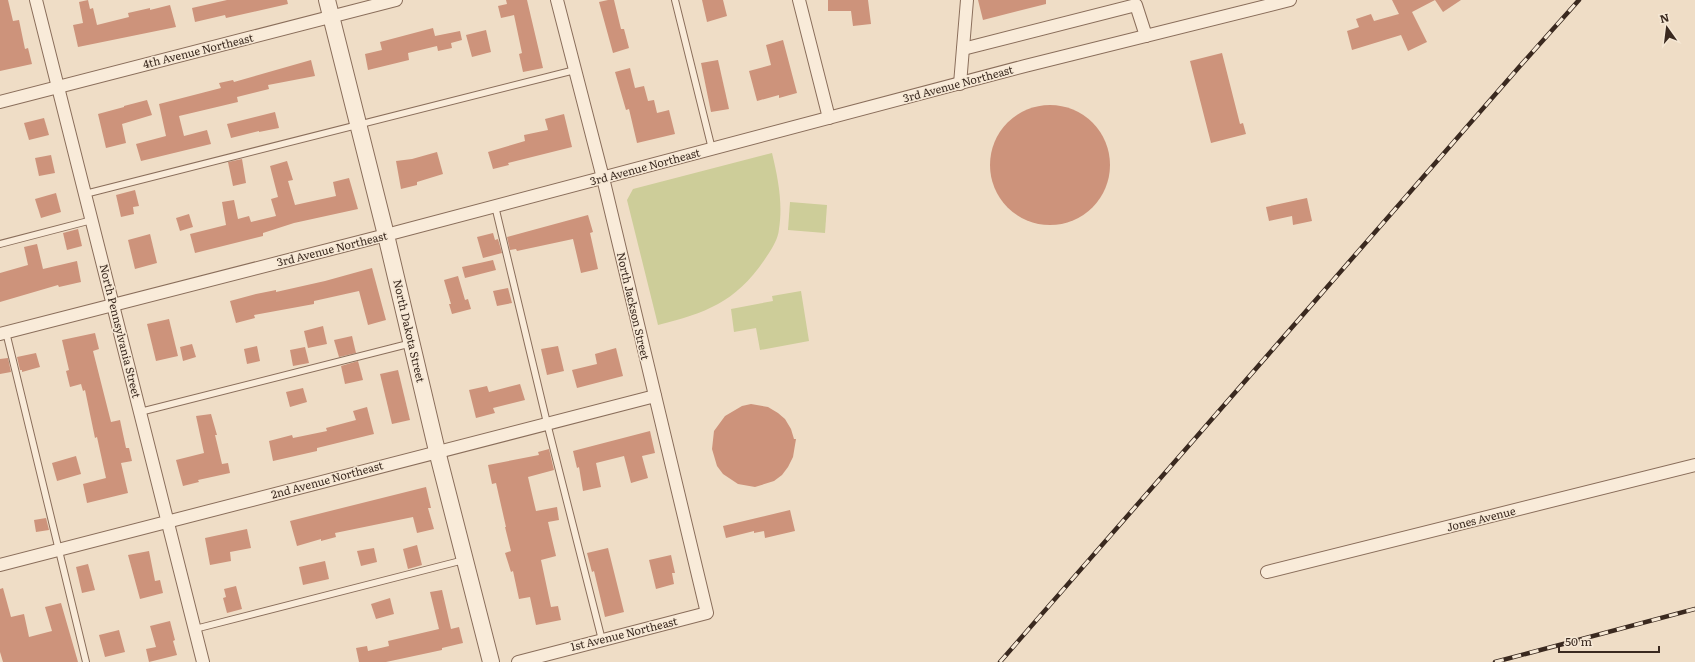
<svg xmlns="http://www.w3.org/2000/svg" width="1695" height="662" viewBox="0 0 1695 662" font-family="Literata,serif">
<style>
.green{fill:#cdcd99}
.building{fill:#cd937b}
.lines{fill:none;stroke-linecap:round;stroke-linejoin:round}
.service-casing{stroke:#8a6e5b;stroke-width:8}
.minor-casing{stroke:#8a6e5b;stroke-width:14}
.tertiary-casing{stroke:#8a6e5b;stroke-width:18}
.service{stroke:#f9ebd9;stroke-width:6}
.minor{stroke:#f9ebd9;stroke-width:12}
.tertiary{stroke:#f9ebd9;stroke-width:16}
.rail-casing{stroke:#3a291f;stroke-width:4.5}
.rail{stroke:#f6e8d5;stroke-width:3;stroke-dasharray:9;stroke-linecap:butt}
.labels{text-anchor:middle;stroke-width:3;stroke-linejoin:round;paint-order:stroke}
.street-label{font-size:11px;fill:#3a291f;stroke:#f6e8d5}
</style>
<rect width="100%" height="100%" fill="#efddc6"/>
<g class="green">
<path d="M772,153C778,178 783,203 779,229C778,240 771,250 765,259C736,302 706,313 658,325L627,200L633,189Z"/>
<polygon points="790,202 827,205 825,233 788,230"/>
<polygon points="801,291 809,341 760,350 756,328 734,332 731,309 773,301 772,296"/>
</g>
<g class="building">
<polygon points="0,0 8,0 13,21 19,20 25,49 28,48 32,64 0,71"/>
<polygon points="88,0 90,9 93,8 97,25 129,17 128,13 150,8 150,10 170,5 176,27 78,47 73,25 83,23 79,2"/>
<polygon points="227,0 287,0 288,4 226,18 225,15 195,22 192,8"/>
<polygon points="506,0 527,0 543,68 523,72 519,54 522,53 514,15 501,18 498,6 507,4"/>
<polygon points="608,0 614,0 621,29 624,29 629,48 613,53 599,2"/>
<polygon points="702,0 723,0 727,16 707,22"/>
<polygon points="828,0 868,0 871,24 853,26 851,11 828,11"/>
<polygon points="978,0 1046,0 1046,4 983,20"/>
<polygon points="1392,0 1461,0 1443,12 1435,0 1412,12 1427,42 1408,51 1401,35 1352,50 1347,31 1359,27 1356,19 1371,14 1374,21 1399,14"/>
<polygon points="433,28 435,36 460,31 462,40 451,43 452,48 438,51 437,46 408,53 409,60 368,70 365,54 382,50 380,42"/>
<polygon points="486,30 491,52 472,57 466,35"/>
<polygon points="783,40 797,93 779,98 779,95 757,101 749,71 771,65 766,45"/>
<polygon points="1222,53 1240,124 1243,123 1246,134 1211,143 1190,61"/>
<polygon points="311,60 315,76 268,85 269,89 237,97 238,102 179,116 184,136 207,130 211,144 141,161 136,144 166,136 159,104 221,88 219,83 233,80 234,82"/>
<polygon points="718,60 729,109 711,112 701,63"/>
<polygon points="630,68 635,88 644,86 648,101 654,100 657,113 669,110 675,134 637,143 629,109 626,110 615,72"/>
<polygon points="147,100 152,115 122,124 126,143 106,148 98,114 124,107 124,106"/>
<circle cx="1050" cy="165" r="60"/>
<polygon points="275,112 279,128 259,132 259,131 231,138 227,124"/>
<polygon points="564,114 572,147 508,163 509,165 493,169 488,152 525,141 524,135 548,130 545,119"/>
<polygon points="44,118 49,135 29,140 24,123"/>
<polygon points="437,152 443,174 417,182 417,185 401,189 396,161 412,159"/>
<polygon points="51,155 55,173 39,176 35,158"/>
<polygon points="242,159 246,183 233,186 228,162"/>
<polygon points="287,161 293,180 288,181 295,205 336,196 333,182 349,178 358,209 294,223 263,233 263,236 195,253 190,234 226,225 222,202 234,200 238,219 249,216 251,222 276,216 271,199 278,197 270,166"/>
<polygon points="135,190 139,206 133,207 134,214 121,217 116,195"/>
<polygon points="56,193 61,212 41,218 35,199"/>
<polygon points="1307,198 1312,221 1293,225 1292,216 1269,221 1266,207"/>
<polygon points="189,214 193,227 180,231 176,218"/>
<polygon points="588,215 593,232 590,233 598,269 581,273 573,239 517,251 516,249 510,250 507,237"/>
<polygon points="78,229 82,246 67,250 63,233"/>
<polygon points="493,233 495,240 498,239 502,253 483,258 477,237"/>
<polygon points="150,234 157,263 135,269 128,240"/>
<polygon points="37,244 43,269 77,261 81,282 59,287 58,285 0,302 0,273 28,265 24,247"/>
<polygon points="493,260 496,270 465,278 462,267"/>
<polygon points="372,268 386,320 368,325 359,291 314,301 314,304 254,315 255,318 236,323 230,301 256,294 276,290 276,292 325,281"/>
<polygon points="458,276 465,300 468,299 471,309 452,314 449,304 451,304 444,280"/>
<polygon points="508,288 512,303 497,306 493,291"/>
<polygon points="169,319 178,356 156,361 147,324"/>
<polygon points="323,326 327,344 308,348 304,331"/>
<polygon points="95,333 99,349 93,351 111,422 120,420 126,448 129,448 132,461 121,463 128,493 87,503 83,484 106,478 97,437 95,438 85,390 83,391 81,384 70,387 66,371 69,370 62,340"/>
<polygon points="352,336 356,353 339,357 334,340"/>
<polygon points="192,344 196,357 183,361 180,347"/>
<polygon points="257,346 260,361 247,364 244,349"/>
<polygon points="558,346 564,371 547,375 541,349"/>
<polygon points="305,347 309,363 293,366 290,350"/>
<polygon points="616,348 623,376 577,388 572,370 597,364 595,354"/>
<polygon points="36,353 40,367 22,372 22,370 20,370 17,357"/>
<polygon points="8,358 11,372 0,374 0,359"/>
<polygon points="358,361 363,380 345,384 341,366"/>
<polygon points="398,370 410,420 392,424 380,374"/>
<polygon points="520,384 525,400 493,408 495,413 476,418 469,390 487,386 489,392"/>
<polygon points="303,388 307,402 290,407 286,392"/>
<polygon points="751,404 768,407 778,413 785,419 791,429 794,439 796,439 793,457 788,467 782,475 774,481 755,487 738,484 723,474 717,466 712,449 714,431 725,416 742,406"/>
<polygon points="367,407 374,434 317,448 317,451 273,461 269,441 292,435 293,438 327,431 326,428 356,420 353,411"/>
<polygon points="211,414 217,435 215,435 222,464 228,463 230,473 198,480 199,482 183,486 176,460 204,453 196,416"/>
<polygon points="650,431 655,453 642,456 648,478 631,483 624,456 596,463 601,487 583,491 579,467 577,468 573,451"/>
<polygon points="549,449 554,470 528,477 536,511 557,507 559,520 548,522 556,556 541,560 551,607 558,606 561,620 536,625 530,597 519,599 513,571 511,572 505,553 511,551 505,527 506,527 496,483 492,484 488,465 539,455 538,452"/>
<polygon points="76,456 81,474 57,481 52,463"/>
<polygon points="426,487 431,508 428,508 434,529 417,533 413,517 335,533 336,537 321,541 321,539 297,546 290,521"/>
<polygon points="790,510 795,531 765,538 764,531 754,533 754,531 726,538 723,526"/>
<polygon points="46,518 49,530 36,532 34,520"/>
<polygon points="247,529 251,548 230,552 231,561 210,565 205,538"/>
<polygon points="417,545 422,565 408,569 403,549"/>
<polygon points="374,548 377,562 361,566 357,551"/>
<polygon points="608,548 624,612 605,617 594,571 592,572 587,553"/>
<polygon points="149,551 155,581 160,580 163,593 140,599 128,555"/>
<polygon points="671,555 675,573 672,573 674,584 656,589 649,560"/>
<polygon points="325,561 329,579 303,585 299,567"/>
<polygon points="88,564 95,590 82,593 76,567"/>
<polygon points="236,586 242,609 227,613 223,598 226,597 224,589"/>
<polygon points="3,588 11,617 24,614 29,637 52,631 45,607 61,603 78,662 3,662 0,652 0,589"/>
<polygon points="442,590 451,629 459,627 463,643 442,648 442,650 386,662 359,662 356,648 367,646 368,651 389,646 388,641 439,629 430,592"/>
<polygon points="390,598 394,614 376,619 371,604"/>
<polygon points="170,621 175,640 173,641 177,655 149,662 146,649 156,647 150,626"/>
<polygon points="119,630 125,652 105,657 99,635"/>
</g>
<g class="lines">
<g class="service-casing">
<g id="service">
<polyline points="675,0 712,149"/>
<polyline points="85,194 575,70"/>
<polyline points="495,206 547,423 602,640"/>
<polyline points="0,244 92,220"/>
<polyline points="6,332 86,662"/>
<polyline points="140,412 412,343"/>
<polyline points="195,629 464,560"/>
</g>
</g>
<g class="minor-casing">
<g id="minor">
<polyline points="36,0 203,662"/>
<polyline points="799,0 829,118"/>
<polyline points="963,49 1136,5 1146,36"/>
<polyline points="960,84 967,0"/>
<polyline points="0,102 396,0"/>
<polyline points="0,334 386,235 1025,66 1290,0"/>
<polyline points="0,565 655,396"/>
<polyline points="1267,572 1695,465"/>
<polyline points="518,662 707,613 603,178 557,0"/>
</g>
</g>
<g class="tertiary-casing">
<polyline id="tertiary" points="327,0 386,235 437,451 491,662"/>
</g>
<use href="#service" class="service"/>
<use href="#minor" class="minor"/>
<use href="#tertiary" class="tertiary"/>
<g class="rail-casing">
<g id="rail">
<polyline points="1000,662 1520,66 1579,0"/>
<polyline points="1495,662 1695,609"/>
</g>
</g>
<use href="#rail" class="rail"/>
</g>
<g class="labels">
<g class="street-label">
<text transform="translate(198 51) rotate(-14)" y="4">4th Avenue Northeast</text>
<text transform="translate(958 84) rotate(-15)" y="4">3rd Avenue Northeast</text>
<text transform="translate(645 167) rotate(-15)" y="4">3rd Avenue Northeast</text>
<text transform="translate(332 249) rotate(-14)" y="4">3rd Avenue Northeast</text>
<text transform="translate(633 306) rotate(77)" y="4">North Jackson Street</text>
<text transform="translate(120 331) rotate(76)" y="4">North Pennsylvania Street</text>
<text transform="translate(409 331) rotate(77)" y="4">North Dakota Street</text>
<text transform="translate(327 480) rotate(-15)" y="4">2nd Avenue Northeast</text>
<text transform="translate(1481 519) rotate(-14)" y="4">Jones Avenue</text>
<text transform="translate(624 634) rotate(-14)" y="4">1st Avenue Northeast</text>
</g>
</g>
<g transform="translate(1667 28) rotate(346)" stroke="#f6e8d5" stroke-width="3" paint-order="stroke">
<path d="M0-3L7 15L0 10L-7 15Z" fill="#3a291f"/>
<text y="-6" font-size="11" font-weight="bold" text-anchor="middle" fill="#3a291f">N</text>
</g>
<path d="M1559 646v6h100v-6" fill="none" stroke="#3a291f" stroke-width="2"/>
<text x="1565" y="646" font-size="12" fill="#3a291f" stroke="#f6e8d5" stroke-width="3" paint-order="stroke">50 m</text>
</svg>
